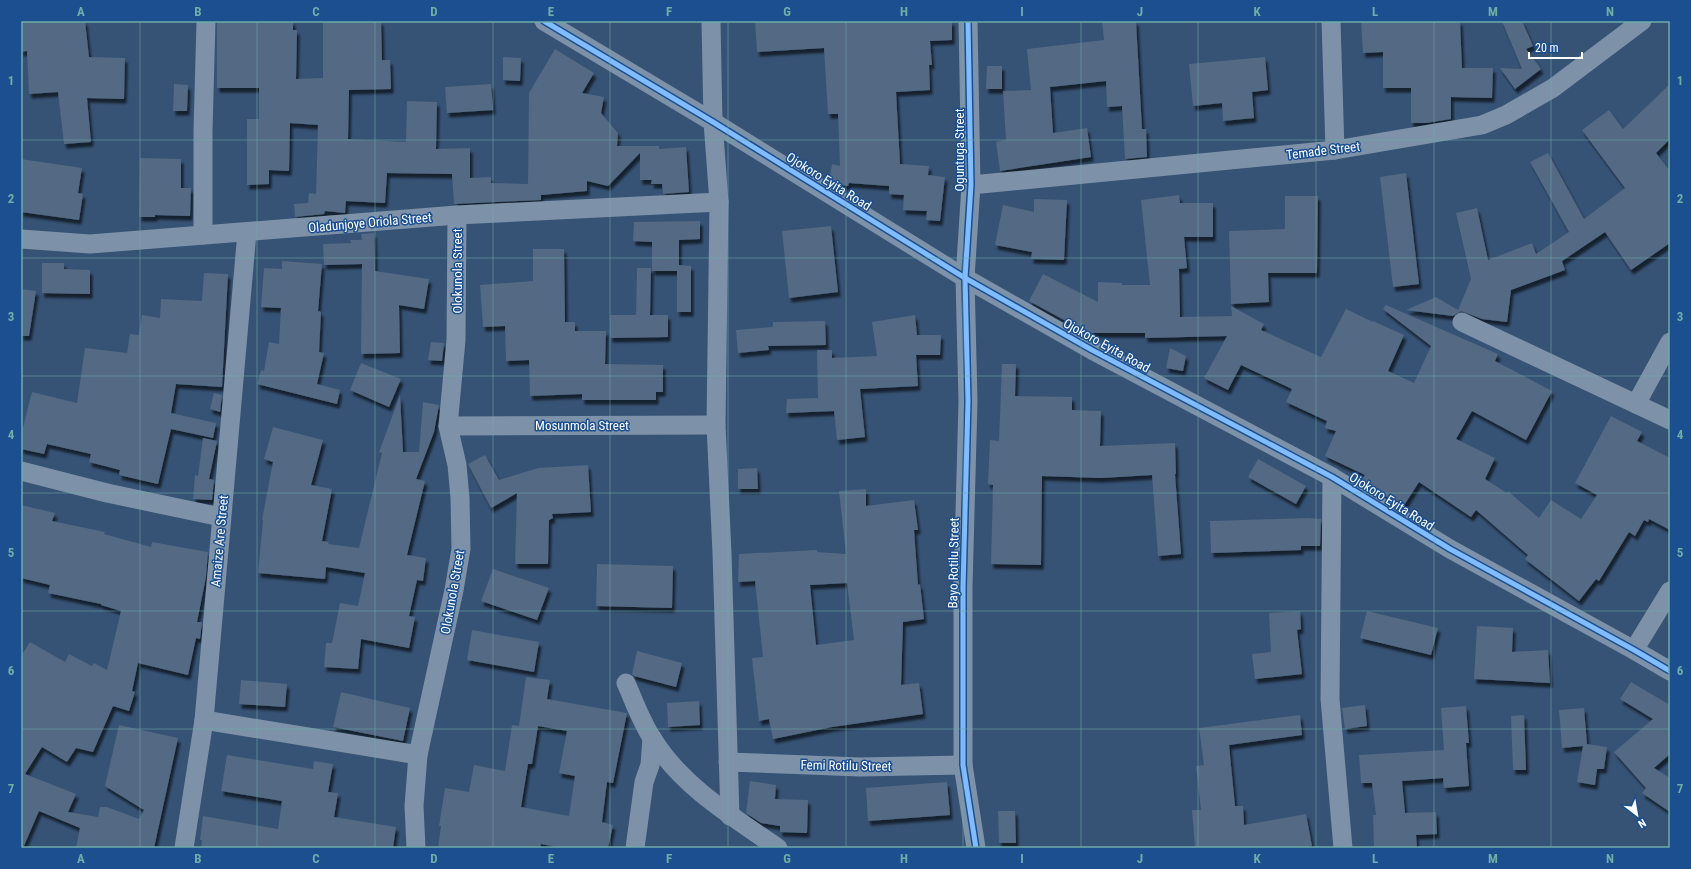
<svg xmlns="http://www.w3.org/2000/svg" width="1691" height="869" viewBox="0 0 1691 869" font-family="'Roboto Condensed',sans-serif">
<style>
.building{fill:#526984;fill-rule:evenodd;filter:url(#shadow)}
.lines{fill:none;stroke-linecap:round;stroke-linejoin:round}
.street{stroke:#7d92a8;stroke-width:19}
.cycleway-casing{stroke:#1b4f8f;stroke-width:8}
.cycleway{stroke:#80bcff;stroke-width:5}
.grid{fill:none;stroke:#6fada8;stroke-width:1;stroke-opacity:0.55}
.labels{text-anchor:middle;stroke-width:3;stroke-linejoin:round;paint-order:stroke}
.street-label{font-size:13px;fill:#fff;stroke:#1b4f8f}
.neatline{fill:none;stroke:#6fada8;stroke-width:1.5}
.grid-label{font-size:13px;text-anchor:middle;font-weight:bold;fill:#6fada8}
</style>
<defs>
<filter id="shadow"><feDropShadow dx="2.5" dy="4.5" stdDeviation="1" flood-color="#0009"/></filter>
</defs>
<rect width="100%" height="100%" fill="#365274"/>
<g class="building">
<polygon points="21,21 85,21 89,57 125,58 124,99 87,98 91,142 64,144 58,92 29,94 27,51 21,52"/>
<polygon points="217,21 293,21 293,30 297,30 296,79 323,78 323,21 381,21 382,60 390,60 391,89 349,90 348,139 406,142 407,101 437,102 436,149 470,148 470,178 491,177 491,183 528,184 529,93 555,49 594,73 582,93 604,97 601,113 618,133 617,146 659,146 659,149 686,147 689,192 663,194 662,184 651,184 652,180 640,180 640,153 608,186 587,181 587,191 541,195 541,200 454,204 452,174 387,173 385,203 346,201 345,213 325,211 324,214 295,217 294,204 308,203 309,193 316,194 318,125 290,123 289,171 269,170 269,184 247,185 247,119 259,119 259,88 217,88"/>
<polygon points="755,21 952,21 952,40 930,41 932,65 929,65 930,90 896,92 900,164 929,166 928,175 945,177 940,221 926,220 927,211 903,210 904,195 889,194 889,186 849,183 848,186 834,184 829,181 832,164 840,166 838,114 828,114 824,48 757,52"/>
<polygon points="1102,21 1136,21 1142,129 1146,129 1147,157 1125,159 1122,106 1107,107 1106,81 1050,87 1053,133 1087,128 1091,157 1000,171 996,142 1006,140 1003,91 1031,90 1027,49 1104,40"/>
<polygon points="1361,21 1460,21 1462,68 1493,68 1492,98 1451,97 1451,119 1426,123 1411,123 1411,88 1383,88 1383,52 1363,53"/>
<polygon points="1502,21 1522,21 1533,46 1526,49 1541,69 1515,89 1500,68 1522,69"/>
<polygon points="503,57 521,58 520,81 503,80"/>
<polygon points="1265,57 1268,90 1252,92 1254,118 1223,121 1222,103 1193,106 1189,64"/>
<polygon points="987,66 1002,66 1002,89 986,89"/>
<polygon points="174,84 188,85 187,111 173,111"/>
<polygon points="491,84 493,110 447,113 445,87"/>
<polygon points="1670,84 1670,139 1656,153 1670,171 1670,243 1631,270 1605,232 1562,261 1565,270 1511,290 1507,322 1482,319 1461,311 1453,316 1406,310 1436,297 1458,310 1471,279 1456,213 1477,208 1488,260 1532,243 1536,254 1569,232 1530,162 1548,153 1584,219 1625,188 1582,130 1609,110 1623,129"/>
<polygon points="140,158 181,159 181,188 191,188 190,216 155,215 155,217 139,217"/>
<polygon points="21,159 82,168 78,193 83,194 79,220 21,212"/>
<polygon points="1406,173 1419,284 1393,287 1380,177"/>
<polygon points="1179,195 1180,203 1213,203 1213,237 1184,237 1187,268 1179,269 1180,317 1232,316 1231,306 1264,324 1261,330 1321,357 1346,309 1373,322 1373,321 1404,335 1388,371 1414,383 1431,346 1383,309 1386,305 1498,354 1495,361 1552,391 1526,440 1472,411 1456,439 1495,458 1485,479 1507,493 1508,491 1539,518 1551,500 1581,519 1597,495 1575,483 1611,416 1642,432 1637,441 1670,458 1670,530 1649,519 1648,522 1644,520 1635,536 1629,532 1599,581 1596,579 1579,601 1525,559 1528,555 1476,510 1471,517 1419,482 1403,507 1361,481 1365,475 1325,456 1336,431 1325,428 1327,421 1286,402 1292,389 1241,365 1228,390 1204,378 1227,336 1145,338 1145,333 1088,333 1029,301 1043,274 1098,302 1098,282 1122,283 1122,285 1150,285 1141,200"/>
<polygon points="1285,196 1318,196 1317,273 1268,273 1269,302 1231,304 1229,231 1285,229"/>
<polygon points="1034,199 1067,200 1064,260 1031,259 1032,252 995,245 1003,205 1034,212"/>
<polygon points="700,221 700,239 679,240 679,265 691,266 691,312 677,312 677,271 652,271 652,242 633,241 634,222"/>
<polygon points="831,226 838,292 789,298 782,231"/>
<polygon points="374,233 375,271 429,279 424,309 399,305 400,353 361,354 362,264 324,265 323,244 351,243 350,240 362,240 361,234"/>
<polygon points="533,249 564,249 565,322 575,322 575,331 606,331 605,364 663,365 663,392 656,392 656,400 582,400 582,394 530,396 529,360 506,361 505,326 483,327 480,285 533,281"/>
<polygon points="282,261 322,264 318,311 321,312 319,352 324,353 317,384 340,390 337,404 257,384 261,370 264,371 269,342 279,344 281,308 261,307 264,268 282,269"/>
<polygon points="42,263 64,263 64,269 90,270 90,294 42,293"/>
<polygon points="637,268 651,268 650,315 668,315 668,337 610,338 610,315 636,315"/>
<polygon points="204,273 228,274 222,387 176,384 171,413 216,423 213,438 171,429 158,484 119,475 120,470 89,462 91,454 47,444 44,454 21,449 21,435 32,392 77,403 85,348 127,353 130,334 139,335 142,315 160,318 161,299 202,301"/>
<polygon points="21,289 36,291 29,336 21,336"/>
<polygon points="915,315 917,335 941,335 940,355 916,355 918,386 860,389 865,437 837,440 834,411 786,413 787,399 818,398 817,350 832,350 832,358 877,356 872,322"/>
<polygon points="825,321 826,345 768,346 769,350 738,353 736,330 773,327 773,322"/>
<polygon points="431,342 444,343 442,361 428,360"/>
<polygon points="1170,348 1186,356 1183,371 1166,368"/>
<polygon points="361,363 401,379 389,407 350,390"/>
<polygon points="1002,364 1016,364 1015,396 1072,397 1072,410 1101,411 1100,446 1175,443 1176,474 1175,474 1181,554 1158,556 1152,475 1101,478 1042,476 1041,565 991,564 993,485 988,484 990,440 999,441"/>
<polygon points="214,393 222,395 220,412 210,409"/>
<polygon points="400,395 403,452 419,452 423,402 439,405 434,432 416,479 425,481 407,555 426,558 423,581 417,580 409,616 415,617 409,648 361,639 358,669 324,667 326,643 332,643 340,603 358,606 365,573 326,567 325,579 258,573 263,520 262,520 273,462 264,459 273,427 323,440 311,485 332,489 322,541 329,542 328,544 359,548 382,453 379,452"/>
<polygon points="203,438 217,441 209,479 214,480 212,500 193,499 195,475 198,476"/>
<polygon points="485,455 499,480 538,468 588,465 591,512 552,514 553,518 549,520 548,564 515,564 517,493 491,508 468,464"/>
<polygon points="1258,459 1306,486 1296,504 1248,477"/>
<polygon points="757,468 758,489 738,489 738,469"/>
<path d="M866,489V506L914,500L918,530H914L918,585L920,584L924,619L903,622L901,685L919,683L923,714L832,727L773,739L769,719L759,721L752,658L763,657L755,581L738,582L739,554L817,550V552L846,554L839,491ZM847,583L854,640L816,645L810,585Z"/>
<polygon points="21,505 55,513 52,521 105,532 104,534 151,547 152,542 208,552 206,577 197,622 202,622 200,639 196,638 188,675 138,663 132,691 135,692 129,711 113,706 93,752 76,748 67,762 42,747 25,774 76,794 68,812 98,817 100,807 107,807 139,819 144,810 105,786 119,725 178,738 154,848 76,848 80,828 39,811 23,848 21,848 21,656 30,642 65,662 69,654 92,666 94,663 107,670 121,611 101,605 101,604 48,593 50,585 21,578"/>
<polygon points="1308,518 1321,519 1320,546 1301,546 1301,550 1211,553 1210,521"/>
<polygon points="597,564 673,566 672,608 596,606"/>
<polygon points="493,569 549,588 537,620 481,601"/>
<polygon points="1300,611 1301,629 1297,630 1302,674 1255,679 1252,654 1271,652 1269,613"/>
<polygon points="1367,611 1438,628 1431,655 1360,638"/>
<polygon points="1477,626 1513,628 1512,652 1548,650 1550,683 1474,679"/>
<polygon points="472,630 539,642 534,672 467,660"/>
<polygon points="637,651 682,663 676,687 634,676 632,674"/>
<path d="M526,677L550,680L547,699L627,713L613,783L607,782L602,822L613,825L608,848H561L541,844L540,848H438L441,826H439L445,788L469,792L474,765L505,771L512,725L519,726ZM538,726L567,731L559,773L575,776L569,816L521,807L528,764H532Z"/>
<polygon points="241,680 287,684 285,707 239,704"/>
<polygon points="1631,682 1670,705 1670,754 1654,768 1670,778 1670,812 1642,793 1646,788 1614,752 1653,719 1620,699"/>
<polygon points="341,692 410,708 403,741 333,727"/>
<polygon points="699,701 700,725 668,727 667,703"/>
<polygon points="1365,705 1367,726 1345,729 1342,708"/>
<polygon points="1466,706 1469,743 1466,743 1469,786 1444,788 1443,778 1402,781 1405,813 1436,812 1437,834 1416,835 1417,848 1374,848 1373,815 1376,815 1372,783 1361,783 1359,755 1444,750 1441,708"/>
<polygon points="1584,708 1587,744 1607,747 1604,769 1597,769 1595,785 1577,782 1583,746 1562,748 1559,710"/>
<polygon points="1300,715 1302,735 1229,745 1235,806 1243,806 1244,825 1306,814 1312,846 1298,848 1195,848 1192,810 1201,810 1196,766 1204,765 1199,728"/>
<polygon points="1524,715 1526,770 1513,770 1511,716"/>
<polygon points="227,755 313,769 314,761 333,764 328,792 338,793 334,817 396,827 393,848 201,848 202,840 200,840 203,816 278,829 282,801 221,791"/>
<polygon points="750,781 776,785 775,799 808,800 807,833 780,832 780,826 761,823 746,813"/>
<polygon points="947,782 950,815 868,821 866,788"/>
<polygon points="998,811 1015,811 1016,843 999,843"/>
</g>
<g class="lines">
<g class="street">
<polyline points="544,21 713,122 965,278 1092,350 1332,477 1450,549 1634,650 1670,671"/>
<polyline points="711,21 713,122 719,202 716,425 722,553 730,816"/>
<polyline points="968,21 971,185 965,278 968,401 963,587 963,765 976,848"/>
<polyline points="1331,21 1335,150"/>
<polyline points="971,185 1335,150 1482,125 1506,115 1553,88 1642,21"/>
<polyline points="203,235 203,131 206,21"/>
<polyline points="21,239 90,244 457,215 719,202"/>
<polyline points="1462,322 1670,420"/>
<polyline points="1636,404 1670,342"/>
<polyline points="448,426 716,425"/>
<polyline points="21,471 107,493 221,517"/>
<polyline points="1332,477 1330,699 1343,848"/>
<polyline points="1634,650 1670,591"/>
<path d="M626,683C634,701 641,721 652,738C681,786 733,817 778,848"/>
<polyline points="204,720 418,755"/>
<polyline points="728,762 860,767 963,765"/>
<polyline points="184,848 204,720 247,232"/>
<polyline points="416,848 414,806 418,755 454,590 461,549 460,498 457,465 448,426 456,340 457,215"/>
<polyline points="635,848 644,782 650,765 652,738"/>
</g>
<g class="cycleway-casing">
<g id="cycleway">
<polyline points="544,21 713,122 965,278 1092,350 1332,477 1450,549 1634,650 1670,671"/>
<polyline points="968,21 971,185 965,278 968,401 963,587 963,765 976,848"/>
</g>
</g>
<use href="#cycleway" class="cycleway"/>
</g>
<path class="grid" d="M140,21V848M257,21V848M375,21V848M493,21V848M610,21V848M728,21V848M846,21V848M963,21V848M1081,21V848M1198,21V848M1316,21V848M1434,21V848M1551,21V848M21,140H1670M21,258H1670M21,376H1670M21,493H1670M21,611H1670M21,729H1670"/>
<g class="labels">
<g class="street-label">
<text transform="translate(959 150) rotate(-90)" y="5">Oguntuga Street</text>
<text transform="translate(1323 150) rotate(-7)" y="5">Temade Street</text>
<text transform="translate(829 181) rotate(32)" y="5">Ojokoro Eyita Road</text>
<text transform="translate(370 222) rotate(-5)" y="5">Oladunjoye Oriola Street</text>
<text transform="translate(457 271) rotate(-90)" y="5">Olokunola Street</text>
<text transform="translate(1107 345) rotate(29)" y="5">Ojokoro Eyita Road</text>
<text x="582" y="430">Mosunmola Street</text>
<text transform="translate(1392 501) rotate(32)" y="5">Ojokoro Eyita Road</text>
<text transform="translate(219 541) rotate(-85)" y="5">Amaize Are Street</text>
<text transform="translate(953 563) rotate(-89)" y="5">Bayo Rotilu Street</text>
<text transform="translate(452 592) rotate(-80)" y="5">Olokunola Street</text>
<text transform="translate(846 765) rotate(1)" y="5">Femi Rotilu Street</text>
</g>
</g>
<rect width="1691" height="869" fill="none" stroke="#1b4f8f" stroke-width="44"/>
<g transform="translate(1637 815) rotate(149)" stroke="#1b4f8f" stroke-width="3" paint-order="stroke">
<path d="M0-3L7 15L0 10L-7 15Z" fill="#ffffff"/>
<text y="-6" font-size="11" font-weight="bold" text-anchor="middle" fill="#ffffff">N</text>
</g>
<path d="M1529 52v6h53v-6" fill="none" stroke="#ffffff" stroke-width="2"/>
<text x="1535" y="52" font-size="12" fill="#ffffff" stroke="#1b4f8f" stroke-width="3" paint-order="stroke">20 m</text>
<rect x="22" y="22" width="1647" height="825" class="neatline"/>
<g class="grid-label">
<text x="81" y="16">A</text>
<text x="198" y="16">B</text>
<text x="316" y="16">C</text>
<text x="434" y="16">D</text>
<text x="551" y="16">E</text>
<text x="669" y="16">F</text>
<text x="787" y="16">G</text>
<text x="904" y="16">H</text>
<text x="1022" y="16">I</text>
<text x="1140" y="16">J</text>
<text x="1257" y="16">K</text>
<text x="1375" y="16">L</text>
<text x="1493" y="16">M</text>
<text x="1610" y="16">N</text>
<text x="11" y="85">1</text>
<text x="1680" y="85">1</text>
<text x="11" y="203">2</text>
<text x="1680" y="203">2</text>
<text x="11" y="321">3</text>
<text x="1680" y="321">3</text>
<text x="11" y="439">4</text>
<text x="1680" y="439">4</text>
<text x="11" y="557">5</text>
<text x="1680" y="557">5</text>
<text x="11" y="675">6</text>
<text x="1680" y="675">6</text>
<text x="11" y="793">7</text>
<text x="1680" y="793">7</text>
<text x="81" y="863">A</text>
<text x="198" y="863">B</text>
<text x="316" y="863">C</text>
<text x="434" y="863">D</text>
<text x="551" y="863">E</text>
<text x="669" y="863">F</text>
<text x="787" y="863">G</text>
<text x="904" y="863">H</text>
<text x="1022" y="863">I</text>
<text x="1140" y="863">J</text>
<text x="1257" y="863">K</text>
<text x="1375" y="863">L</text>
<text x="1493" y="863">M</text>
<text x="1610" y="863">N</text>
</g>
</svg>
